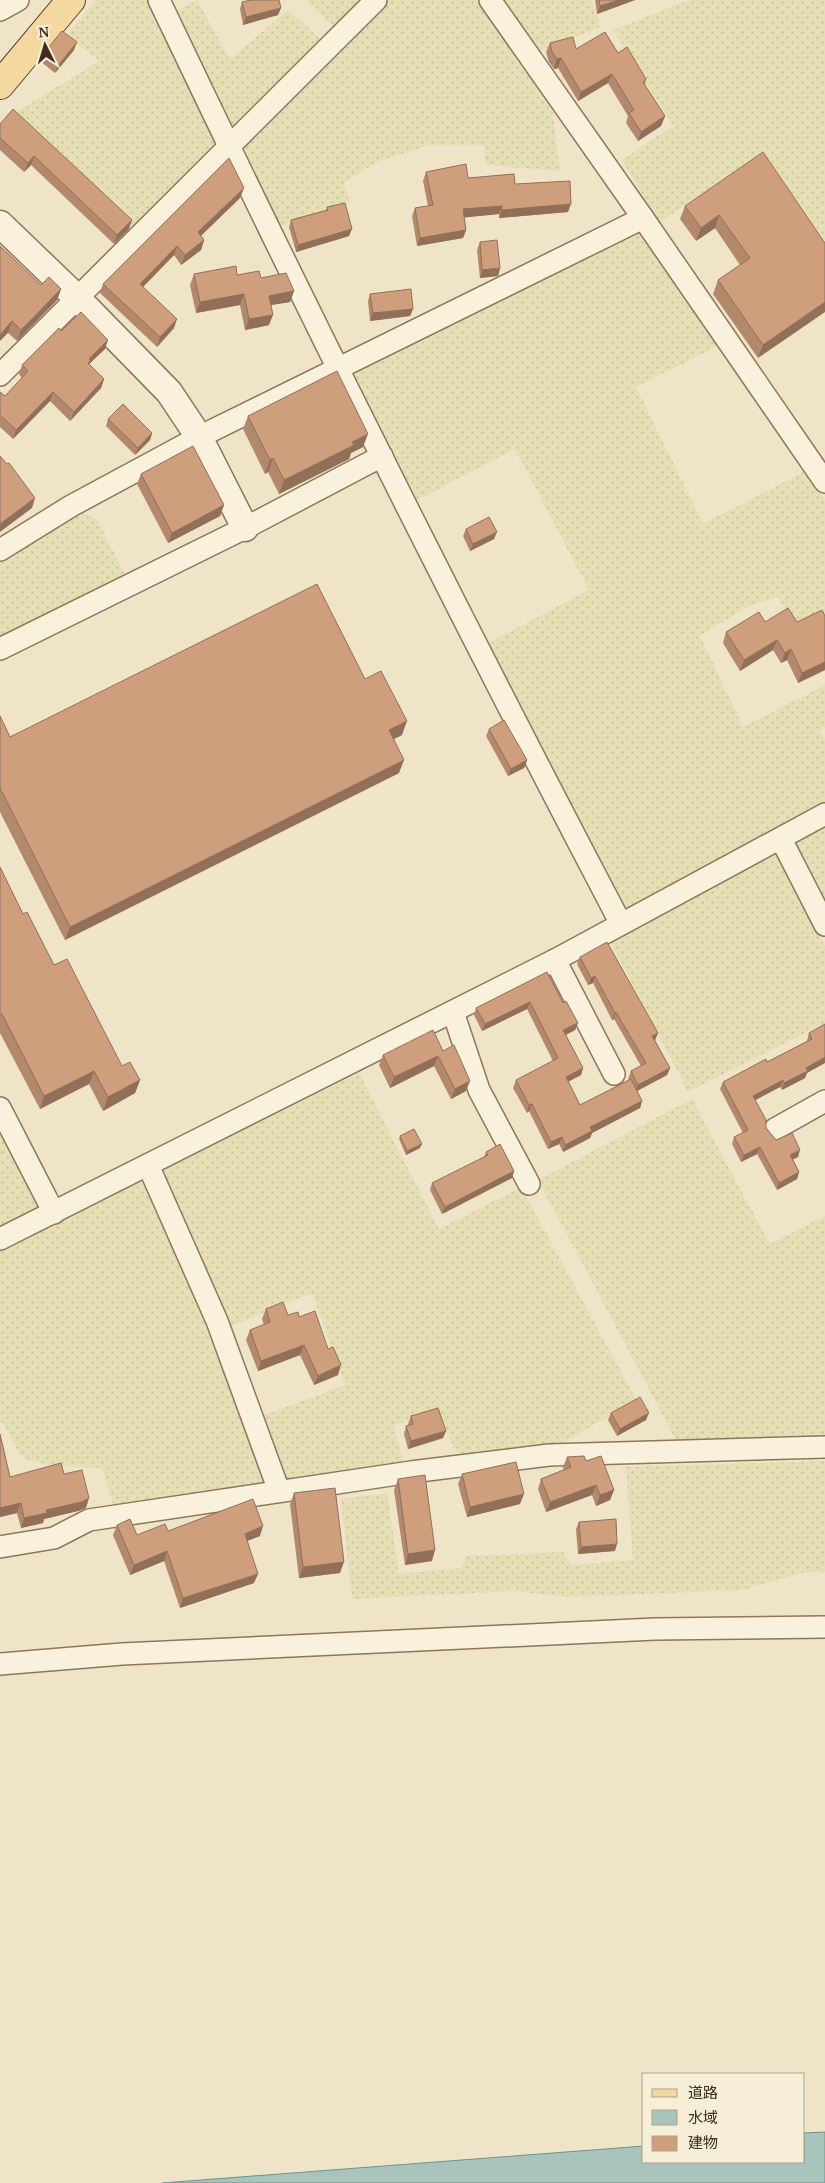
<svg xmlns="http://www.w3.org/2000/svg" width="825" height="2183" viewBox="0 0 825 2183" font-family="'PT Serif','Noto Sans JP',serif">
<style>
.farmland{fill:url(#farmland-dots)}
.water{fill:#a9c4bc;stroke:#6f938a}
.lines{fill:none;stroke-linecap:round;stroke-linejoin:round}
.minor-casing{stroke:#8d765c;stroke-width:24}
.tertiary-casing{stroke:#8d765c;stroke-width:29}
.primary-casing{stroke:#5b4430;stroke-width:30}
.minor{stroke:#faf1dc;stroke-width:21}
.tertiary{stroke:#faf1dc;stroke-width:26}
.primary{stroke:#f3d9a0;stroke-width:28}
.wall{fill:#b2896c}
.shaded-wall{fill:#916f58}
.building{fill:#cf9f7d;stroke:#916f58}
</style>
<defs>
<pattern id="farmland-dots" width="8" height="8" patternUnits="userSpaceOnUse" patternTransform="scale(1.25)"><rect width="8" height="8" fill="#e6deb5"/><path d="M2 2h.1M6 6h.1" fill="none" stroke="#c6bf9b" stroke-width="1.8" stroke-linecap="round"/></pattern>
</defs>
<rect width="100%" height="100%" fill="#f0e4c8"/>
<g class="farmland">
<polygon points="96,0 151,0 222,145 135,229 12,115 99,61 66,35"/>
<polygon points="197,0 230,59 288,10 325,43 231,137 171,14"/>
<polygon points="306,0 365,0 336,29"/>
<polygon points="388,0 478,0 552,108 560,171 485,165 484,146 427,146 379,161 343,183 350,202 281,226 238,150"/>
<polygon points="503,0 591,0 601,27 538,52"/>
<polygon points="689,0 825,0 825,240 763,152 659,223 622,160 673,126 613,30"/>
<polygon points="641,229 717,346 636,387 703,524 805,471 825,501 825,627 797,627 778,597 749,606 700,636 743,727 825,685 825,728 820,731 825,740 825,804 623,917 486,644 589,590 515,449 417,500 352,374"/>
<polygon points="81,511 97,520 126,576 0,640 0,560"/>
<polygon points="825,824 825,906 791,843"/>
<polygon points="777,853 825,946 825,1023 688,1092 611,943"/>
<polygon points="359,1073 439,1229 521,1187 637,1401 558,1445 459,1457 436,1412 394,1425 404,1465 284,1484 262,1416 345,1385 312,1293 230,1327 159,1172"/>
<polygon points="692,1099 770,1244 825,1216 825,1438 677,1442 538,1180"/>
<polygon points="0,1124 45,1211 0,1232"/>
<polygon points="138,1181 150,1189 215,1335 269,1487 114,1507 102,1468 55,1466 26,1460 19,1453 2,1422 0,1423 0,1249"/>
<polygon points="825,1461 825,1572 805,1572 743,1590 567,1597 514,1591 352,1599 341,1499 387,1493 399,1574 461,1568 467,1556 563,1552 571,1565 633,1560 626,1467"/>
</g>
<polygon class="water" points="825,2132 825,2183 162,2183 644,2146 644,2162 804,2162 804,2133"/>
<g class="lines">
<g class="minor-casing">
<g id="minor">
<path d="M159,0C307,311 461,619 621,924"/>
<polyline points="490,0 643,218 825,482"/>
<polyline points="0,10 18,0"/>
<polyline points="0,375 376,0"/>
<polyline points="0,550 71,506 199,437 643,218"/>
<polyline points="0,649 245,528 382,456"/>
<polyline points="781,839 825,925"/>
<polyline points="555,960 614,1074"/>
<polyline points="453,1012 479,1090 529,1184"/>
<polyline points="0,1108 54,1213"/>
<polyline points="775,1129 825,1101"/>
<polyline points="148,1165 217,1321 279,1491"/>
<polyline points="0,1239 555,960 825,814"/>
<polyline points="0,1547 54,1538 89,1520 411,1472 549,1455 825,1447"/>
<polyline points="0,1664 122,1654 655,1629 825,1627"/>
</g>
</g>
<g class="tertiary-casing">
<polyline id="tertiary" points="0,224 76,297 169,392 199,437 245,528"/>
</g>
<g class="primary-casing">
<polyline id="primary" points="0,85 71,0"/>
</g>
<use href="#minor" class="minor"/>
<use href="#tertiary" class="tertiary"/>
<use href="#primary" class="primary"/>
</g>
<g class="wall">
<polygon points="595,0 635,0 597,14"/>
<polygon points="242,2 278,15 243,25 240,9"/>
<polygon points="550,43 576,49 618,53 646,79 645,85 665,116 661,126 638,141 626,123 628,116 608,83 578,101 558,68 554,69 549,62 546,52"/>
<polygon points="74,50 55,73 40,61 43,54"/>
<polygon points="0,124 129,229 114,244 31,165 24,172 0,150"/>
<polygon points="426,172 515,184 568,212 499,218 499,214 464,217 466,230 463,238 417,246 412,216 415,208 428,206 423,181"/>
<polygon points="240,198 201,236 204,240 201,250 181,265 174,255 143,287 174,328 157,347 100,293 103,284"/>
<polygon points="685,206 825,243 758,358 713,294 718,280 740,265 715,228 696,241 680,219"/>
<polygon points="327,207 349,236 296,252 289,227 291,220 326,210"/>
<polygon points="480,242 500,268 498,276 480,278 477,250"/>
<polygon points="0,246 41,285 61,289 57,300 17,341 8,333"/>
<polygon points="194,274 237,275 261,278 294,291 290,302 271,305 269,325 245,330 240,305 196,313 190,285"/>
<polygon points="370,294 413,309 410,316 370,321 368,301"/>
<polygon points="61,331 105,349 89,364 104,379 101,388 70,421 50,401 13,439 0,427 0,392 5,396 22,378 19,374 22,365"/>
<polygon points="248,416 363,447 351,453 349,459 279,494 268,472 265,474 243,429"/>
<polygon points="108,419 152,433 150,440 135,455 106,426"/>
<polygon points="141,474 224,505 220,516 168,543 137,484"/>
<polygon points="466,529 494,539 470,551 463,536"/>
<polygon points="825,616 825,670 798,683 787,660 781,663 773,650 740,671 723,643 726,632 765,622 797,622"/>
<polygon points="365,679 402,735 394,739 399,773 65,940 0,812 0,716 10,737"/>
<polygon points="489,729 527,760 524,768 508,776 486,736"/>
<polygon points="0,867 23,914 54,965 122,1066 140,1080 135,1093 103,1111 89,1084 40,1109 0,1033"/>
<polygon points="580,957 658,1033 655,1040 670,1068 667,1075 637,1091 642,1101 640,1108 592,1133 590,1138 563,1152 559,1144 548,1149 529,1111 527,1113 513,1088 516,1080 553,1061 527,1009 482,1031 474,1015 476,1008 547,972 563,1003 578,1023 575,1030 566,1035 583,1068 581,1075 568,1082 580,1105 629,1080 628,1079 631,1071 641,1066 614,1019 612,1020 593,983 588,985 577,964"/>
<polygon points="825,1024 805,1078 782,1090 780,1087 755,1100 766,1128 776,1140 798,1157 793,1159 799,1172 797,1179 777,1190 757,1154 741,1162 732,1144 734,1137 743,1133 720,1089 723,1082 767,1062 807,1041 807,1040 809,1033"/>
<polygon points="443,1051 466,1091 451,1099 434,1066 390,1088 379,1065 383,1055"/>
<polygon points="400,1136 420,1148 406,1155 399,1139"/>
<polygon points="486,1152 514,1171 512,1178 442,1214 430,1190 432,1183 484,1157"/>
<polygon points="266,1309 288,1315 299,1317 338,1375 314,1385 300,1355 258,1371 246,1340 250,1330 264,1325 262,1319"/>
<polygon points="611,1413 646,1420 617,1436 608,1420"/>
<polygon points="411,1416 446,1431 443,1438 408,1449 404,1434 406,1426 409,1426 408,1424"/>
<polygon points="0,1434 10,1477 64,1474 86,1508 78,1511 44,1519 43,1523 21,1528 17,1513 0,1517"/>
<polygon points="567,1457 586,1461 614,1490 610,1500 596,1506 592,1495 546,1512 538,1489 541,1479 564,1470 563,1467"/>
<polygon points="462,1474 520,1504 467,1517 458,1484"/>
<polygon points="398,1479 432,1561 405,1565 394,1490"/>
<polygon points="294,1493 340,1573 299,1578 290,1504"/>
<polygon points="579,1522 615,1551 578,1554 576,1529"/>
<polygon points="117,1525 137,1535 168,1531 260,1536 247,1541 254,1583 180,1608 164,1561 130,1575 113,1535"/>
</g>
<g class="shaded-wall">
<polygon points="619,0 635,0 597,14 600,6"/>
<polygon points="281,8 278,15 243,25 246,17"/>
<polygon points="77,42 74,50 55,73 58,66"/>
<polygon points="561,58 558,68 554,69 557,59"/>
<polygon points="612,74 608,83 578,101 581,92"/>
<polygon points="665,116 661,126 638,141 641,132"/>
<polygon points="34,156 31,165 24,172 28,163"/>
<polygon points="244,188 240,198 195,241 198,232"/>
<polygon points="571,204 568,212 499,218 502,210"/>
<polygon points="502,206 499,214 460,218 463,209"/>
<polygon points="719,215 715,228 696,241 701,228"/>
<polygon points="132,220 129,229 114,244 117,235"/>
<polygon points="352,229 349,236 296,252 298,245"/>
<polygon points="466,230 463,238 417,246 420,238"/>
<polygon points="204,240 201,250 181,265 185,255"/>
<polygon points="177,246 174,255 136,294 140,284"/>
<polygon points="500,268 498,276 480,278 482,270"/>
<polygon points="61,289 57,300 17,341 21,330"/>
<polygon points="294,291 290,302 265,306 269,296"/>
<polygon points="244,294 240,305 196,313 200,302"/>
<polygon points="825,302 825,312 758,358 763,345"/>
<polygon points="413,309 410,316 370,321 373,313"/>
<polygon points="273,315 269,325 245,330 249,319"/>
<polygon points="177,319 174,328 157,347 160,337"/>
<polygon points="12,321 8,333 0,341 0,335"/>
<polygon points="108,340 105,349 90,363 87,369 89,359"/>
<polygon points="104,379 101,388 70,421 74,412"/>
<polygon points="53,392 50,401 13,439 16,430"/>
<polygon points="152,433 150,440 135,455 138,448"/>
<polygon points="368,434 363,447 351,453 349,459 279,494 284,480 352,442"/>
<polygon points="273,458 268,472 265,474 270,460"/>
<polygon points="35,498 32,508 0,532 0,524"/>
<polygon points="224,505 220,516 168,543 172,533"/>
<polygon points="497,532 494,539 470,551 473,544"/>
<polygon points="777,640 773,650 740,671 744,660"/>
<polygon points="791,649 787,660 781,663 785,653"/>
<polygon points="825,662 825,670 798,683 802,673"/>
<polygon points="407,721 402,735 384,744 389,730"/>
<polygon points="404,760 399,773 65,940 70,927"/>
<polygon points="527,760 524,768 508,776 511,769"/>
<polygon points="595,976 593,983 588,985 591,978"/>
<polygon points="530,1002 527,1009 482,1031 485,1024"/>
<polygon points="616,1012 614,1019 612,1020 615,1013"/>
<polygon points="578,1023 575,1030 561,1037 563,1030"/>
<polygon points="658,1033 655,1040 650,1043 652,1036"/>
<polygon points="438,1056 434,1066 390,1088 394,1077"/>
<polygon points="825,1057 825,1063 807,1073 805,1078 782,1090 784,1083 806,1068"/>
<polygon points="583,1068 581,1075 563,1084 566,1077"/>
<polygon points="670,1068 667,1075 635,1092 638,1085"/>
<polygon points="94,1071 89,1084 40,1109 44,1096"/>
<polygon points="140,1080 135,1093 103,1111 108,1097"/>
<polygon points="783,1080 780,1087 750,1103 753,1096"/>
<polygon points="470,1081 466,1091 451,1099 455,1089"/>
<polygon points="642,1101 640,1108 592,1133 590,1138 563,1152 565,1145 590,1127"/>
<polygon points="532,1104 529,1111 527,1113 529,1105"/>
<polygon points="562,1137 559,1144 548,1149 551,1142"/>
<polygon points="422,1144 420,1148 406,1155 407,1151"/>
<polygon points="760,1147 757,1154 741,1162 744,1155"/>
<polygon points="800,1150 798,1157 788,1162 790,1155"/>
<polygon points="514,1171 512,1178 442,1214 445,1207"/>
<polygon points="799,1172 797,1179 777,1190 779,1183"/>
<polygon points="304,1345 300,1355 258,1371 261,1361"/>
<polygon points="341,1365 338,1375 314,1385 318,1376"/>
<polygon points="649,1413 646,1420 617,1436 620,1429"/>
<polygon points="446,1431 443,1438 408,1449 411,1441"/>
<polygon points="596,1485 592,1495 546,1512 550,1502"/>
<polygon points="614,1490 610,1500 596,1506 600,1495"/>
<polygon points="524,1494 520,1504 467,1517 470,1507"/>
<polygon points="89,1498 86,1508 78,1511 44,1519 43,1523 21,1528 24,1518 46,1510"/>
<polygon points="21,1503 17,1513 0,1517 0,1508"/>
<polygon points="263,1526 260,1536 242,1543 245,1534"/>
<polygon points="617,1544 615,1551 578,1554 581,1547"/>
<polygon points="435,1550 432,1561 405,1565 408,1554"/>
<polygon points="167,1551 164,1561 130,1575 134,1565"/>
<polygon points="344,1562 340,1573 299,1578 303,1567"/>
<polygon points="258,1574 254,1583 180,1608 183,1598"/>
</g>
<g class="building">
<polygon points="251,0 279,0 281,8 246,17 242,2"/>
<polygon points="599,0 619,0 600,6"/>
<polygon points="62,31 77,42 58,66 43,54"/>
<polygon points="605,32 618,53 627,47 646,79 643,82 665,116 641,132 629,113 634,110 612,74 581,92 561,58 557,59 552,52 550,43 573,37 576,49"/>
<polygon points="13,109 132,220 117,235 34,156 28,163 0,138 0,124"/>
<polygon points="763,152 825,243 825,302 763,345 718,280 750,258 719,215 701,228 685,206"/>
<polygon points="229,158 244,188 198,232 204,240 185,255 177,246 140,284 177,319 160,337 103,284"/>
<polygon points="466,164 468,178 514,174 515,184 570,181 571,204 502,210 502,206 463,209 466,230 420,238 415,208 433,205 426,172"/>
<polygon points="345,203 352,229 298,245 291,220 328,210 327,207"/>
<polygon points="497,240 500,268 482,270 480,242"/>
<polygon points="0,246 41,285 49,277 61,289 21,330 12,321 0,335"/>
<polygon points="236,266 237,275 259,271 261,278 286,273 294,291 269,296 273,315 249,319 244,294 200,302 194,274"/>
<polygon points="411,289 413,309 373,313 370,294"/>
<polygon points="81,312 108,340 89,359 91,360 88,363 104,379 74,412 53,392 16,430 0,415 0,392 5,396 28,371 22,365 59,328 61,331"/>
<polygon points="337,371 368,434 352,442 354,445 284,480 273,458 270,460 248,416"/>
<polygon points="123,404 152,433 138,448 108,419"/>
<polygon points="193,446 224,505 172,533 141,474"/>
<polygon points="0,456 7,464 9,463 35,498 0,524"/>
<polygon points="489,517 497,532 473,544 466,529"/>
<polygon points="317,584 365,679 381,671 407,721 389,730 404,760 70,927 0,788 0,716 10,737"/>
<polygon points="788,608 797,622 822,610 825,616 825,662 802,673 791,649 785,653 777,640 744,660 726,632 759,612 765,622"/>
<polygon points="504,720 527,760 511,769 489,729"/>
<polygon points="0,867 23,914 27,912 54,965 67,959 122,1066 130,1062 140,1080 108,1097 94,1071 44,1096 2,1014 0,1015"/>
<polygon points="607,942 658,1033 652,1036 670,1068 638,1085 631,1071 646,1063 616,1012 615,1013 595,976 591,978 580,957"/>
<polygon points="547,972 563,1003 566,1001 578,1023 563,1030 583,1068 566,1077 580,1105 631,1079 642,1101 590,1127 592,1131 565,1145 562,1137 551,1142 532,1104 529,1105 516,1080 558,1058 530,1002 485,1024 476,1008"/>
<polygon points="825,1024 825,1057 806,1068 808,1071 784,1083 783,1080 753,1096 766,1120 766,1128 776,1140 792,1133 800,1150 790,1155 799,1172 779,1183 760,1147 744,1155 734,1137 748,1130 723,1082 766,1059 767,1062 812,1039 809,1033"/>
<polygon points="433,1030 443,1051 454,1045 470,1081 455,1089 438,1056 394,1077 383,1055"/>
<polygon points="414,1129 422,1144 407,1151 400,1136"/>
<polygon points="500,1144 514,1171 445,1207 432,1183 488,1155 486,1152"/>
<polygon points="283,1302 288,1315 298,1312 299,1317 315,1311 328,1349 333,1347 341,1365 318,1376 304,1345 261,1361 250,1330 270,1322 266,1309"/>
<polygon points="640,1397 649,1413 620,1429 611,1413"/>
<polygon points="438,1408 446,1431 411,1441 406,1426 413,1424 411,1416"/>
<polygon points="0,1434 10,1477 61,1463 64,1474 82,1470 89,1498 82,1502 46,1510 47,1513 24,1518 21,1503 0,1508"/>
<polygon points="584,1456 586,1461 601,1456 614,1490 600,1495 596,1485 550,1502 541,1479 571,1467 567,1457"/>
<polygon points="516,1462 524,1494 470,1507 462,1474"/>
<polygon points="425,1475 435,1550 408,1554 398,1479"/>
<polygon points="335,1488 344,1562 303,1567 294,1493"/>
<polygon points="253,1499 263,1526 245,1534 258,1574 183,1598 167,1551 134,1565 117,1525 130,1519 137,1535 165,1524 168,1531"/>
<polygon points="616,1519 617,1544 581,1547 579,1522"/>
</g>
<rect x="642" y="2073" width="162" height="90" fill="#f7eed8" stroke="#ada18e"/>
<rect x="652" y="2089" width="25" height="8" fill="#f3d9a0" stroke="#ada18e"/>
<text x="688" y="2098" font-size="15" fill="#3d2e20">道路</text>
<rect x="652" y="2110" width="25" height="15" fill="#a9c4bc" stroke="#ada18e"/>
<text x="688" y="2123" font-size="15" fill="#3d2e20">水域</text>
<rect x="652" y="2136" width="25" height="15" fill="#cf9f7d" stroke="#ada18e"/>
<text x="688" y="2148" font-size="15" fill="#3d2e20">建物</text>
<g transform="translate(45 45) rotate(355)" stroke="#f7eed8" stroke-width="4" paint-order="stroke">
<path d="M0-4L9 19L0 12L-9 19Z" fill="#3d2e20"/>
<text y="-8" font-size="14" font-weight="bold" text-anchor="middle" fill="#3d2e20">N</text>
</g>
</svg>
